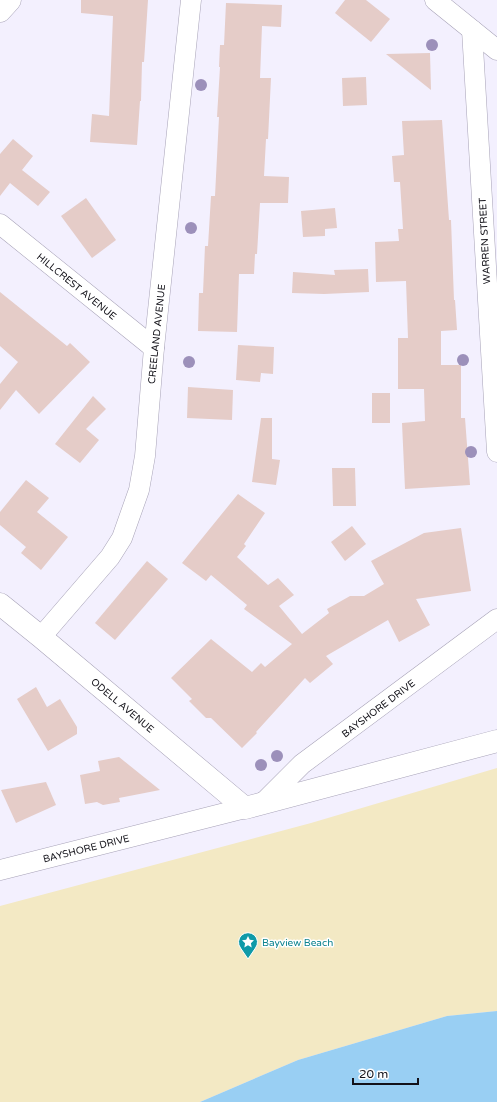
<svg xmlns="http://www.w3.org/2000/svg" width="497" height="1102" viewBox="0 0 497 1102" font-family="'Varela Round',sans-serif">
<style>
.sand{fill:#f3e9c4}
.water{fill:#99cff3}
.building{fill:#e5ccc8}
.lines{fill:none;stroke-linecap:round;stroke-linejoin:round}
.street-casing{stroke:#a7a2b7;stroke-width:21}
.secondary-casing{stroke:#a7a2b7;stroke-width:23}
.street{stroke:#fff;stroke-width:20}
.secondary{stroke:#fff;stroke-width:22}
.tree{fill:#9c90ba}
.labels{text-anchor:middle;stroke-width:3;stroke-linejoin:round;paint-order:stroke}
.street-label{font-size:10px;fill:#131219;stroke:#fff}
.culture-label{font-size:10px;fill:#0d838f;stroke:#fff;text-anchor:start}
</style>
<rect width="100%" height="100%" fill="#f3f0fe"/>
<polygon class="sand" points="497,768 497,1011 447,1016 298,1060 200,1102 0,1102 0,906 311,823"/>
<polygon class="water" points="497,1011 497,1102 200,1102 298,1060 447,1016"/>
<g class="building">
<polygon points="81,0 148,0 144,62 142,62 141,101 140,101 137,145 90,142 92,114 109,116 113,16 81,13"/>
<polygon points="345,0 366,0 390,19 371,42 335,13"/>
<polygon points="226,3 282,5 281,27 262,26 260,78 271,78 268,139 266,139 264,176 289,177 288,203 260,203 257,254 255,254 254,274 239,274 237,332 198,331 199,293 203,293 205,246 208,246 211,196 215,196 219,117 217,117 220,67 219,67 220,45 224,45"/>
<polygon points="430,53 431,90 386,54"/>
<polygon points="366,77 367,105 343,106 342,78"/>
<polygon points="442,120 449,220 451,220 454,300 455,300 457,330 441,331 441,365 461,365 461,418 465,418 470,485 405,489 402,423 425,421 424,389 398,389 398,338 408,338 406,281 376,282 375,242 399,241 398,229 403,229 400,182 394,182 392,156 404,155 402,121"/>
<polygon points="13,139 33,156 22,170 50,192 38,206 10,183 0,196 0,154"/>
<polygon points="86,198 116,240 92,258 61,216"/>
<polygon points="335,208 337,228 325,229 325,236 303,237 301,211"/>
<polygon points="368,269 369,292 324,294 292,293 293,272 335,275 334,270"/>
<polygon points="0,292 67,346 70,343 90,362 39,414 16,390 0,410 0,384 18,362 0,346"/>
<polygon points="238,345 274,347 273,374 261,373 260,382 236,380"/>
<polygon points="188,387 233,390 232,420 187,418"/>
<rect x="372" y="393" width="18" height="30"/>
<polygon points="93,396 106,409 86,429 99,440 80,463 55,444"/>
<polygon points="261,418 272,418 272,459 280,460 276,485 252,482"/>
<polygon points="332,468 355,468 356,506 333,506"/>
<polygon points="26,480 49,498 37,512 68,537 41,570 21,553 26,547 0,525 0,512"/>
<polygon points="238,494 265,513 244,544 246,546 237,557 268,585 278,578 294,595 279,606 302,634 329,613 327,609 350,596 364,596 384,584 371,561 424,533 461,528 471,591 416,599 430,625 399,642 388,620 326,656 333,664 310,683 305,678 256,732 257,733 242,748 211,718 206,718 189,701 192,699 171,678 211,639 252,672 261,663 265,667 292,644 244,609 247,605 211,575 206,581 182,563"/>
<polygon points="352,526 366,544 345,561 331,542"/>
<polygon points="147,561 168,579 115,640 95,623"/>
<polygon points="36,687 47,707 60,699 77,727 77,734 48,751 17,699"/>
<polygon points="119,757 160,790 119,798 120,802 103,805 97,802 85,804 80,775 100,771 98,761"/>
<polygon points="46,782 56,805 16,823 1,790"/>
</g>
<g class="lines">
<g class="street-casing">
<g id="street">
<polyline points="435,0 497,50"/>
<polyline points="472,30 497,452"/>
<polyline points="0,224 154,348"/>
<polyline points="41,637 110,557 122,538 139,490 145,456 154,348 191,0"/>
<polyline points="264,802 302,764 497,619"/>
<polyline points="0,870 245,808"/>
</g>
</g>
<g class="secondary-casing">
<g id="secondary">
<polyline points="0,11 10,0"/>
<polyline points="0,604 41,637 245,808 497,741"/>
</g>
</g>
<use href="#street" class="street"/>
<use href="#secondary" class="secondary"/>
</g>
<g class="tree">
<circle cx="432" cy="45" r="6"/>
<circle cx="201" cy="85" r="6"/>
<circle cx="191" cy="228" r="6"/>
<circle cx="463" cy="360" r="6"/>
<circle cx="189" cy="362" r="6"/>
<circle cx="471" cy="452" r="6"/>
<circle cx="277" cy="756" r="6"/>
<circle cx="261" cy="765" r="6"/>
</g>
<defs>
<g id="sight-pin" transform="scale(1)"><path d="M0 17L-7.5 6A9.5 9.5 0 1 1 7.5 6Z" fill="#0f9aa8" stroke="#fff"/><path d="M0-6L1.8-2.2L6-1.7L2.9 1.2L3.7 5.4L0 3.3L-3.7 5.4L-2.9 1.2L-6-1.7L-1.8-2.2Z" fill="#fff"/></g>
</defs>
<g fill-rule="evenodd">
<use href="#sight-pin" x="248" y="942"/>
</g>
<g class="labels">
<g class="street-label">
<text transform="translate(484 241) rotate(-93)" y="4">WARREN STREET</text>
<text transform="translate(77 286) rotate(39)" y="4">HILLCREST AVENUE</text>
<text transform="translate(156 334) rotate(-84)" y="4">CREELAND AVENUE</text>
<text transform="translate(123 705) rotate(40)" y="4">ODELL AVENUE</text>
<text transform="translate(378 708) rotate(-37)" y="4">BAYSHORE DRIVE</text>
<text transform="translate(86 848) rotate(-14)" y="4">BAYSHORE DRIVE</text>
</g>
<g class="culture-label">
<text x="262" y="946">Bayview Beach</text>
</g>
</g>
<path d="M353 1078v6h65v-6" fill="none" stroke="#131219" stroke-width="2"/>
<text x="359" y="1078" font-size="12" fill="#131219" stroke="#ffffff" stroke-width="3" paint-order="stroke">20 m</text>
</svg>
